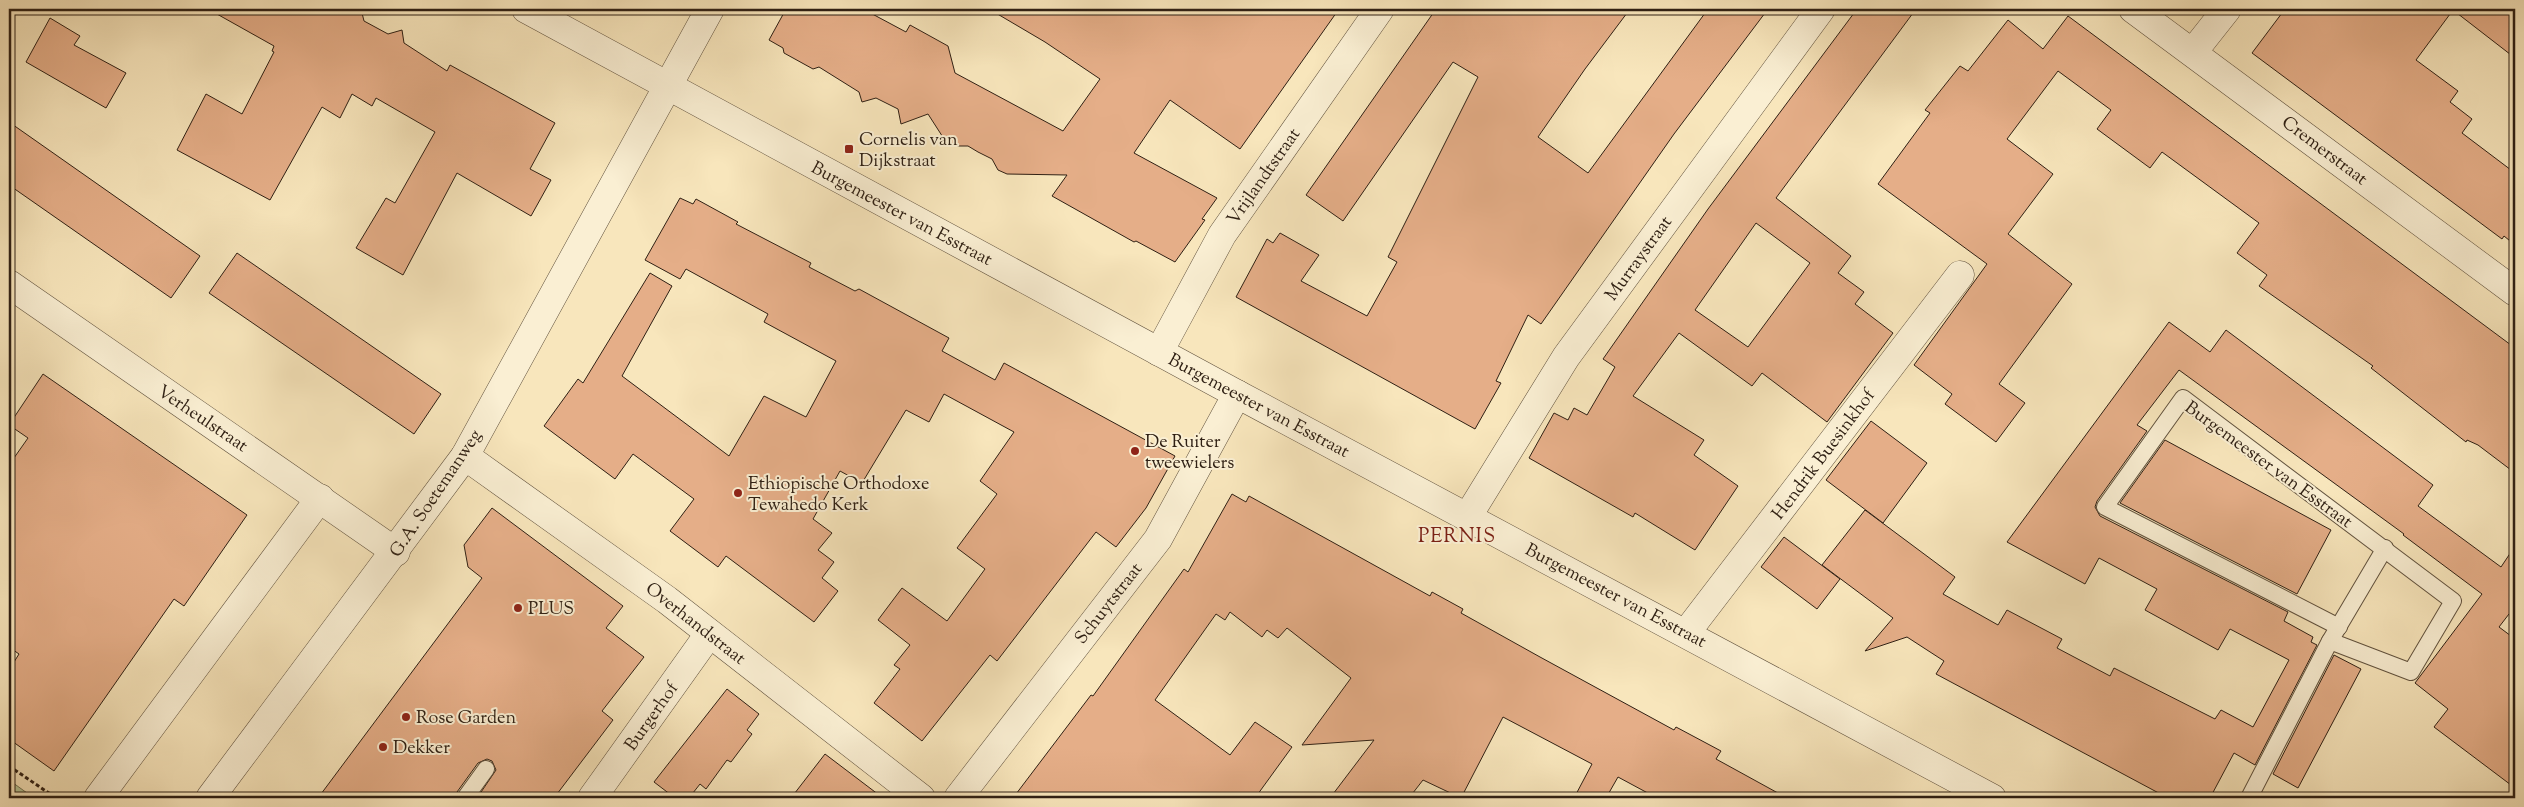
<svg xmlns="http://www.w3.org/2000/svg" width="2524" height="807" viewBox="0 0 2524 807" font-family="'Sorts Mill Goudy',serif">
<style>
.green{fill:#b7c696;stroke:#737355}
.building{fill:#e5ae88;stroke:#2f2014;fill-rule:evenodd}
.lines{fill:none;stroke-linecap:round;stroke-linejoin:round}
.service-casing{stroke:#61523e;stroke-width:18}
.minor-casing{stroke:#61523e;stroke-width:29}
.path{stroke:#2f2014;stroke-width:3;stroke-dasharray:4 2.5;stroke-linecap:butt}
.service{stroke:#faefd3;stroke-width:16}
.minor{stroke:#faefd3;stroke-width:28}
.poi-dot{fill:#8f2418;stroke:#faefd3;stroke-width:2}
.labels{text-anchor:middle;stroke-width:4;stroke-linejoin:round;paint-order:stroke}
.poi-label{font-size:18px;fill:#2f2014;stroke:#faefd3;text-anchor:start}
.street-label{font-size:18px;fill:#2f2014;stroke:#faefd3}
.quarter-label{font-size:20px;letter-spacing:1px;fill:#7a1f14;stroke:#faefd3}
</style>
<rect width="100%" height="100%" fill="#f8e6bc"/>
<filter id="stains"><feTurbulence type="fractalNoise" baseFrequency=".004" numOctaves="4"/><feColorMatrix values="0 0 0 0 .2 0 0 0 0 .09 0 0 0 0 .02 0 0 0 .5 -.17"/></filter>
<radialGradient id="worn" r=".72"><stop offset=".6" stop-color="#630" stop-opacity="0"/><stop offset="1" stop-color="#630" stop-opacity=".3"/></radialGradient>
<polygon class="green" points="9,780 34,798 9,798"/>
<g class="building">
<polygon points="208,9 344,9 348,13 361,9 364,21 388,34 402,30 404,43 447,71 450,65 555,123 530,169 551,180 531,216 457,173 403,275 356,248 386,198 395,203 435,132 376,98 372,106 352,94 340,118 322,107 270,200 177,150 206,94 242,114 274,52 272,51 274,46"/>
<polygon points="786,9 863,9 906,32 910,25 948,46 955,73 1063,131 1100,79 1045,42 989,9 1339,9 1240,149 1170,100 1134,153 1217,198 1202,219 1205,220 1175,262 1136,241 1134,242 1052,196 1067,175 1007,174 998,170 992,159 978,152 968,146 954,146 946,142 928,114 901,124 898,109 876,98 862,102 859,92 819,67 813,69 784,53 783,48 769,40"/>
<polygon points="1436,9 1630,9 1585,69 1538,137 1588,173 1708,9 1768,9 1674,134 1541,324 1528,315 1496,381 1501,383 1475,429 1236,297 1267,239 1273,243 1280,233 1319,255 1301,281 1367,316 1397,262 1388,257 1478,77 1453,62 1343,221 1306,195"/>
<path d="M1857,9H1916L1776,198L1851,256L1838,273L1864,292L1855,304L1893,333L1827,422L1762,373L1752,386L1679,333L1633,396L1704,440L1694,455L1738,486L1695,550L1635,513L1633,517L1529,458L1554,413L1568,420L1574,408L1587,415L1615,367L1603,359L1708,209ZM1756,223L1810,263L1748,347L1695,310Z"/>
<polygon points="2285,9 2515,9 2515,58 2453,10 2416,60 2458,91 2450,102 2472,119 2462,133 2515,173 2515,245 2504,236 2502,239 2252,53"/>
<polygon points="2068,16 2515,348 2515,473 2478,445 2467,440 2466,442 2371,368 2373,366 2259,286 2267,275 2237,253 2259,223 2162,152 2150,168 2097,129 2111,110 2058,71 2007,139 2053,174 2008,234 2072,284 1999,384 2025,403 1996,442 1945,404 1952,394 1914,365 1987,264 1878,184 1930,113 1925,110 1960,66 1968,71 2008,20 2043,49"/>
<polygon points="50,18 80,36 74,45 126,73 106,108 26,62"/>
<polygon points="9,122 200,256 171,298 9,185"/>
<polygon points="680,198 693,204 696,199 738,222 736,224 811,263 809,267 855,291 859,289 949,338 942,351 995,380 1004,363 1175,456 1146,508 1116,547 1096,532 997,661 990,655 922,741 874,703 900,669 894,665 910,645 878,620 902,588 947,621 985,569 957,548 997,494 980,481 1014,432 944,394 929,422 906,410 862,483 840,471 813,519 832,533 818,550 834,562 822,578 838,591 814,622 726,556 718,567 670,531 694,499 633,454 615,479 544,426 578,379 583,383 650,273 672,286 622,376 729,456 764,396 806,417 836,361 764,322 768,314 686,269 680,279 645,260"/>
<polygon points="237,253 441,394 414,434 209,293"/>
<polygon points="2169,322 2210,352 2226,330 2433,485 2418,506 2501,567 2515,546 2515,618 2509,614 2499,627 2515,639 2515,788 2434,727 2448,709 2415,683 2482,594 2403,535 2404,534 2179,370 2137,425 2147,431 2097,501 2095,507 2100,516 2288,612 2284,621 2313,637 2311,642 2317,645 2255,765 2234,753 2210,798 2168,798 1936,674 1944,661 1907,637 1865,651 1893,618 1822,565 1865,510 1955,577 1943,594 1998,625 2007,610 2062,639 2057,648 2110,676 2114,668 2215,719 2221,710 2253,727 2289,660 2230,629 2218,650 2145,610 2157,589 2099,558 2085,584 2007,542"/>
<polygon points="43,374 247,515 184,606 174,599 54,771 9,739 9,670 19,654 9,647 9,465 28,438 9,425"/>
<polygon points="1871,421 1927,463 1883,523 1826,480"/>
<polygon points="2165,440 2331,530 2297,594 2120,503"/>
<polygon points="1232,494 1246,502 1249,496 1430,596 1432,592 1463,609 1461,613 1540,657 1674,730 1676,727 1721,751 1716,759 1787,798 1657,798 1618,777 1606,798 1574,798 1592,764 1503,717 1461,798 1423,780 1409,798 1330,798 1374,740 1302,745 1351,678 1287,628 1278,638 1267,630 1262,637 1230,612 1225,620 1216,614 1155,700 1230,755 1255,722 1292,747 1255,798 1013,798 1091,695 1093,696 1184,569 1188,572"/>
<polygon points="492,508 623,606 606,628 644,657 602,711 613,720 554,798 477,798 496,770 492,761 487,759 478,763 457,792 455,798 318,798 482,578 468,567 464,545"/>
<polygon points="1784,537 1840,579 1817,609 1761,567"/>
<polygon points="2334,655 2361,669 2298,788 2273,774"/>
<polygon points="727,689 759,714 747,730 752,734 731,762 727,760 706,789 700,784 689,798 675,798 654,782"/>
<polygon points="825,754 883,798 791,798"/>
</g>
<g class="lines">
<g class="service-casing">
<g id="service">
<polyline points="2330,641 2411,672 2453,601 2183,398 2105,507 2339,627"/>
<polyline points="465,798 486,769"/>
<polyline points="2249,798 2330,641 2385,548"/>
</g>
</g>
<g class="minor-casing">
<g id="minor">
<polyline points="526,9 1237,394 1992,798"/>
<polyline points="2133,9 2515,292"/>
<polyline points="2193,52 2227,9"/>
<polyline points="9,284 396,552"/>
<polyline points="1159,352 1222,235 1380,9"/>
<polyline points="465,456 667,600 921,798"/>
<polyline points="1468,516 1566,357 1821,9"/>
<polyline points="1686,633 1960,275"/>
<polyline points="98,798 320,498"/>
<polyline points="210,798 465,456 710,9"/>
<polyline points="592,798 709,634"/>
<polyline points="958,798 1158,539 1237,394"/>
</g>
</g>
<polyline class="path" points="9,766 56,798"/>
<use href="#service" class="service"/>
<use href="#minor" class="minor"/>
</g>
<g class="poi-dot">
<rect x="844" y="144" width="10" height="10" rx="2.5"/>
<circle cx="1135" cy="451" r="5"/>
<circle cx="738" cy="493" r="5"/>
<circle cx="518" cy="608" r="5"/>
<circle cx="406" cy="717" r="5"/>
<circle cx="383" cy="747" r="5"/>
</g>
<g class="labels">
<g class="poi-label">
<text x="859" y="145">Cornelis van<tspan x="859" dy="21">Dijkstraat</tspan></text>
<text x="1145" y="447">De Ruiter<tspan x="1145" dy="21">tweewielers</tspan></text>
<text x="748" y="489">Ethiopische Orthodoxe<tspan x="748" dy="21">Tewahedo Kerk</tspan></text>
<text x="528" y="614">PLUS</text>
<text x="416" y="723">Rose Garden</text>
<text x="393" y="753">Dekker</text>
</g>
<g class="street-label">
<text transform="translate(2325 150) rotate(37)" y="6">Cremerstraat</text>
<text transform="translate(1263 176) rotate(-55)" y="6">Vrijlandtstraat</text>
<text transform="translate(902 213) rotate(28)" y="6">Burgemeester van Esstraat</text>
<text transform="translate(1638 258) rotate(-54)" y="6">Murraystraat</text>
<text transform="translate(1259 405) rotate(28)" y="6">Burgemeester van Esstraat</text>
<text transform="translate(203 418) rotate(34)" y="6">Verheulstraat</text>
<text transform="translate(1823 454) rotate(-53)" y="6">Hendrik Buesinkhof</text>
<text transform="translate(2269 464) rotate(36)" y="6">Burgemeester van Esstraat</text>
<text transform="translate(435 493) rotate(-56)" y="6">G.A. Soetemanweg</text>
<text transform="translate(1616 595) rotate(28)" y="6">Burgemeester van Esstraat</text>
<text transform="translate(1108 603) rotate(-52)" y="6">Schuytstraat</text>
<text transform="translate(696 623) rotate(38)" y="6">Overhandstraat</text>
<text transform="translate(651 716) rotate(-55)" y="6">Burgerhof</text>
</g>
<g class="quarter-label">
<text x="1457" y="542">PERNIS</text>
</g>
</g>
<rect width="2524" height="807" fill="none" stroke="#f8e6bc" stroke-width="30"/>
<rect x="10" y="10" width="2504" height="787" fill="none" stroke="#2f2014" stroke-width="2.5"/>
<rect x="15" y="15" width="2494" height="777" fill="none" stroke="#2f2014"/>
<rect width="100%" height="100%" filter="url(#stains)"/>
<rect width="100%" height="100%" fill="url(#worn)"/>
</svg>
